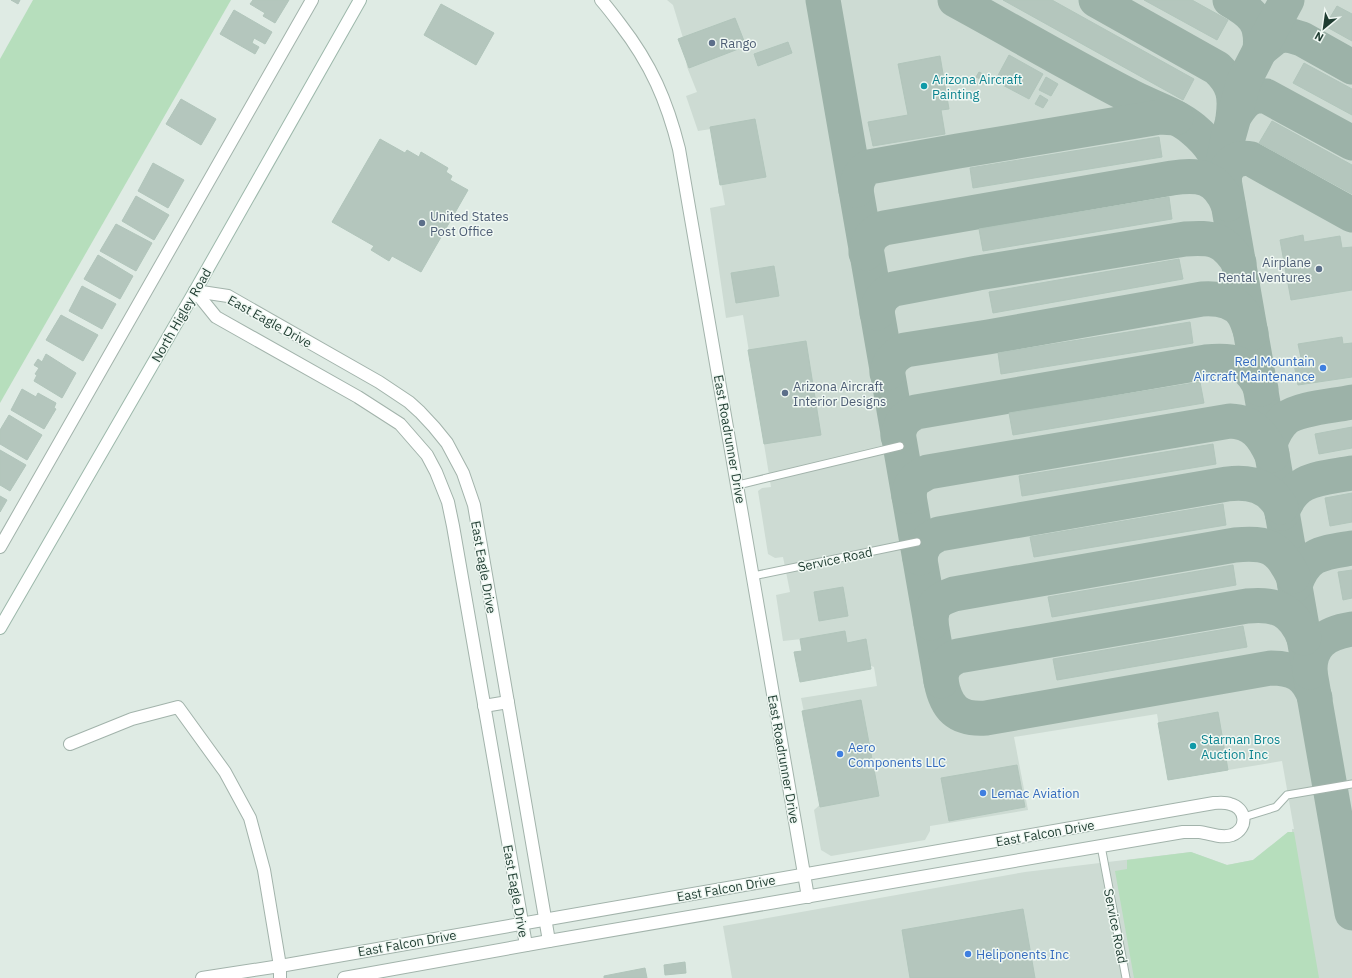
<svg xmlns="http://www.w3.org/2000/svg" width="1352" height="978" viewBox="0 0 1352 978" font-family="'IBM Plex Sans',sans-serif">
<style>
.built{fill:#cddbd3}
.green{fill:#b6debc}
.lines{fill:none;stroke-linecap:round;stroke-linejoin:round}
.taxiway{stroke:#9cb2a8;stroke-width:35}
.building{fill:#b4c6bd;stroke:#b1c5bb}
.lane-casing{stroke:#a2b3ab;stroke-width:9}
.street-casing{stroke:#a2b3ab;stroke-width:14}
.secondary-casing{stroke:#9db8ab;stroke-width:14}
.lane{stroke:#fff;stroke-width:7}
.street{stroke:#fff;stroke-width:12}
.secondary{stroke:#fff;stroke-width:12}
.service-dot{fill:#5c6f8a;stroke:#f0f8f3;stroke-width:1.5}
.culture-dot{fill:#0f9aa8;stroke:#f0f8f3;stroke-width:1.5}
.shop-dot{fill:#3f7fe0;stroke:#f0f8f3;stroke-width:1.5}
.labels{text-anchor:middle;stroke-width:3;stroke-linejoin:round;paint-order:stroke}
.service-label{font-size:13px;fill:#4e5e75;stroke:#f0f8f3;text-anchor:start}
.culture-label{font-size:13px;fill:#0d838f;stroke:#f0f8f3;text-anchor:start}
.street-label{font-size:13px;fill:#1f3c31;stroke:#f0f8f3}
.shop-label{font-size:13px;fill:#366cbe;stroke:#f0f8f3;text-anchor:start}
</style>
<rect width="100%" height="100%" fill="#dfebe4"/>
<polygon class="built" points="667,0 1352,0 1352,978 732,978 723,926 1025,872 1191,852 1227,865 1253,860 1288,832 1292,832 1292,829 1294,829 1282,761 1168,780 1157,714 1014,737 1028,810 930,826 930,831 925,840 831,856 821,850 814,810 823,802 801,698 877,686 874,667 802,639 783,641 776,595 790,592 783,557 775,558 768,554 758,491 762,488 771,487 743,315 726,318 710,208 725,205 711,129 698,131 686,96 697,92 687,67 683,38 673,5"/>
<g class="green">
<polygon points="33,0 231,0 0,403 0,59"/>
<polygon points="1288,832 1294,832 1319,978 1134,978 1115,871 1127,869 1127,860 1191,852 1227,865 1253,860"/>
</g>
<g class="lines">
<g class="taxiway">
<path d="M823,0L941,681C946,708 957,720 986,718L1271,668C1294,668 1307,675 1315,698"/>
<path d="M955,0C1012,31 1068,64 1126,94C1147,106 1174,113 1193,129C1210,143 1220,158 1224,179"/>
<path d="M1096,0L1217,68C1234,84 1236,96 1233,118C1242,104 1248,94 1266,96L1352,143"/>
<path d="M1230,0C1253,13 1263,22 1260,50L1276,37L1284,35L1292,36L1302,39L1352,67"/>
<polyline points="1287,0 1260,50 1244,81 1228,138 1224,158 1224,180 1352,913"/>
<path d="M1224,180C1225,165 1236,156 1251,159L1352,215"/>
<path d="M856,190C857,180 860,172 869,167L958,151L1160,117L1176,118"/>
<path d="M866,253C867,240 872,233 884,228L1172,178C1199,174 1216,176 1228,204"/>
<path d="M877,313C878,301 883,294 894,289L978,273L1185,239C1213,237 1223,239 1239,263"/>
<path d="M887,373C889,361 895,355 905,350L988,337L1202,299C1217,298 1235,300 1244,315C1247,320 1249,327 1251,333"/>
<path d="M898,436C900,423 905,417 916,412L1206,362C1232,359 1250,362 1261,389"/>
<path d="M1270,444C1273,435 1277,426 1285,419C1299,408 1334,406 1352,402"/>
<path d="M909,496C910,481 916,478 928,472L1230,421C1254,422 1263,436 1272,455"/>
<path d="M1282,513C1294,477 1320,479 1352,473"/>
<path d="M920,558C922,546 927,539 939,534L1227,484C1250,481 1269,486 1281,507"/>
<path d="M1295,585C1306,553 1322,553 1352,548"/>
<path d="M931,623C931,604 937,600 954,594L1235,545C1268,542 1279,547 1293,576"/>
<path d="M1310,672C1309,644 1326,633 1352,629"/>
<path d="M941,681C941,668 946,661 958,656L1247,606C1276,603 1293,610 1304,638"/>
</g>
</g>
<g class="building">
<polygon points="11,0 20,0 18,4"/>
<polygon points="253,0 289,0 275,23 263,16 265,13 250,4"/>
<polygon points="1003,0 1052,0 1194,79 1183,100"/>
<polygon points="1144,0 1192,0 1228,20 1217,40"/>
<polygon points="441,4 494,33 476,65 424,35"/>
<polygon points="1337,6 1352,14 1352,41 1325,26"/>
<polygon points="234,10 272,32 265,44 254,38 252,43 259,47 255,54 220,34"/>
<polygon points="735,18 746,46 689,68 678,39"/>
<polygon points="788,42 792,53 758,66 754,54"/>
<polygon points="1009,55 1043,74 1029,99 995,81"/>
<polygon points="940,56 949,109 941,110 945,134 873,146 868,122 908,115 898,64"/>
<polygon points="1304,63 1352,89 1352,115 1293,83"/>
<polygon points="979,72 985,75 982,80 976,77"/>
<polygon points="1046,77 1058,84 1051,96 1039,90"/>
<polygon points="1040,95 1048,100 1043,108 1035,104"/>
<polygon points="181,99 216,119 201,145 166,124"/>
<polygon points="755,119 766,177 720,185 710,127"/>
<polygon points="1272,121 1352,165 1352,194 1259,143"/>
<polygon points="1159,137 1162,157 973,188 970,168"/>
<polygon points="380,139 405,153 407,150 419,157 421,152 448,168 446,172 452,176 450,180 468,190 421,272 392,256 389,261 371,250 374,246 332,222"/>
<polygon points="153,163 184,180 168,208 138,191"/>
<polygon points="136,196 169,215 154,240 122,221"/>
<polygon points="1169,197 1172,219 983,251 979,229"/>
<polygon points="116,224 152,243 136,271 100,251"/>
<polygon points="1303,235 1304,242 1340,236 1342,248 1352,247 1352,290 1291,300 1280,240"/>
<polygon points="98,255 133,276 120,299 84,279"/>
<polygon points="1179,259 1183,279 993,313 989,292"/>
<polygon points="774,266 779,296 736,303 731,273"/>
<polygon points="82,286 116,304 102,329 69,311"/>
<polygon points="61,315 98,335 83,361 46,340"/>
<polygon points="1190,322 1193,343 1001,374 998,353"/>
<polygon points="1342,337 1343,344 1352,343 1352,377 1298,385 1293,359 1301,358 1298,344"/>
<polygon points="806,341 821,435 764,444 748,350"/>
<polygon points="46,354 76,373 62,398 34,381 37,375 35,374 39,368 34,365 38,359 42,362"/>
<polygon points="1200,382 1204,403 1013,435 1009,413"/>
<polygon points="22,389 36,397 38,393 56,403 54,408 56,409 44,429 11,410"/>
<polygon points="9,415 42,435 27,460 0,444 0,430"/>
<polygon points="1352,427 1352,448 1319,454 1315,434"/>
<polygon points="1213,444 1216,464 1022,496 1019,476"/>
<polygon points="0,450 26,465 10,491 0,485"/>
<polygon points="1352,493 1352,522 1330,526 1325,498"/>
<polygon points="0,496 7,500 0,512"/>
<polygon points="1223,504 1226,525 1034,557 1030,537"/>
<polygon points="1233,565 1236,585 1052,617 1048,597"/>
<polygon points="1352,570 1352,598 1343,600 1338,572"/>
<polygon points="843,587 848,616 819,621 814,592"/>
<polygon points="1243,626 1247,647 1057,680 1053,659"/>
<polygon points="845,631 847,643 866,639 871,669 800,682 794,652 802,651 800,639"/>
<polygon points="861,700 879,796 820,807 802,711"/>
<polygon points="1218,712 1228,770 1168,780 1158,723"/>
<polygon points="1017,765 1025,807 949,821 941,778"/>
<polygon points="1023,909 1035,978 910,978 902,930"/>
<polygon points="685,962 686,973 665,975 664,965"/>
<polygon points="645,968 647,978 604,978 604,976"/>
</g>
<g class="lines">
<g class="lane-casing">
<g id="lane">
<polyline points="738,485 900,446"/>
<polyline points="753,576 917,542"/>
<polyline points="1244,817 1276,807 1287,795 1352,784"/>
<polyline points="1101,846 1126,978"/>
</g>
</g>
<g class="street-casing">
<g id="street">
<path d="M601,0C608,8 614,16 620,24C651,64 667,101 679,149L808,897"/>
<polyline points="195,291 228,296 379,382 409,402 420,412 434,427 447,443 463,473 474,505 549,941"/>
<polyline points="195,291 216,317 358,397 400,424 427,455 436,472 448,502 453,526 526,945"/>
<polyline points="0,547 312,0"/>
<polyline points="484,706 508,702"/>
<polyline points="70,744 132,719 178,707 225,772 250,818 264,870 280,966 280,978"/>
<path d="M202,978L280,966L1214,803C1219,803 1225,802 1230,804C1246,808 1249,828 1232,835C1221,839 1210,833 1199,832C1193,832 1188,832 1183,832L549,941L344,978"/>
</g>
</g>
<g class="secondary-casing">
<polyline id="secondary" points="0,628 195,291 360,0"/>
</g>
<use href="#lane" class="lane"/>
<use href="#street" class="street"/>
<use href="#secondary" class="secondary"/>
</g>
<g class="service-dot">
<circle cx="712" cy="43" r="4"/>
<circle cx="422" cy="223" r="4"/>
<circle cx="1319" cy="269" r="4"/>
<circle cx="785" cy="393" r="4"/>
</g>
<g class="culture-dot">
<circle cx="924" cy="86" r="4"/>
<circle cx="1193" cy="746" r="4"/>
</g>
<g class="shop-dot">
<circle cx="1323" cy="368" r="4"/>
<circle cx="840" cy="754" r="4"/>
<circle cx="983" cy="793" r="4"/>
<circle cx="968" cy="954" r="4"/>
</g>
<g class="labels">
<g class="service-label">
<text x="720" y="48">Rango</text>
<text x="430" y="221">United States<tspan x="430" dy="15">Post Office</tspan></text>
<text x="1311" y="267" text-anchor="end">Airplane<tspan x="1311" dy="15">Rental Ventures</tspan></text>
<text x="793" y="391">Arizona Aircraft<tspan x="793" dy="15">Interior Designs</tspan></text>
</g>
<g class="culture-label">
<text x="932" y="84">Arizona Aircraft<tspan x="932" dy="15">Painting</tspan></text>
<text x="1201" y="744">Starman Bros<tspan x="1201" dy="15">Auction Inc</tspan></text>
</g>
<g class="street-label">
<text transform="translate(181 315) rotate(-60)" y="5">North Higley Road</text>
<text transform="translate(270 321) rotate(29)" y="5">East Eagle Drive</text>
<text transform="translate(730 439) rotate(80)" y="5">East Roadrunner Drive</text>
<text transform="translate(835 559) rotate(-12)" y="5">Service Road</text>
<text transform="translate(484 567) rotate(80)" y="5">East Eagle Drive</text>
<text transform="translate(784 759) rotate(80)" y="5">East Roadrunner Drive</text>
<text transform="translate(1045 833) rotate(-10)" y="5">East Falcon Drive</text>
<text transform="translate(726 888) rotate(-10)" y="5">East Falcon Drive</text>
<text transform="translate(516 891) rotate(80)" y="5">East Eagle Drive</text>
<text transform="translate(1116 926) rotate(79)" y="5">Service Road</text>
<text transform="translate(407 943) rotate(-10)" y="5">East Falcon Drive</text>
</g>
<g class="shop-label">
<text x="1315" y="366" text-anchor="end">Red Mountain<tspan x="1315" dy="15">Aircraft Maintenance</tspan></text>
<text x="848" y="752">Aero<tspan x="848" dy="15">Components LLC</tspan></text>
<text x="991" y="798">Lemac Aviation</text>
<text x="976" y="959">Heliponents Inc</text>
</g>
</g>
<g transform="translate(1324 28) rotate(209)" stroke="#f0f8f3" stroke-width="3" paint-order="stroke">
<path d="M0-3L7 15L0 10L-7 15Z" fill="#1f3c31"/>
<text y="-6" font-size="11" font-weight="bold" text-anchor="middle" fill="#1f3c31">N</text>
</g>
</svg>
